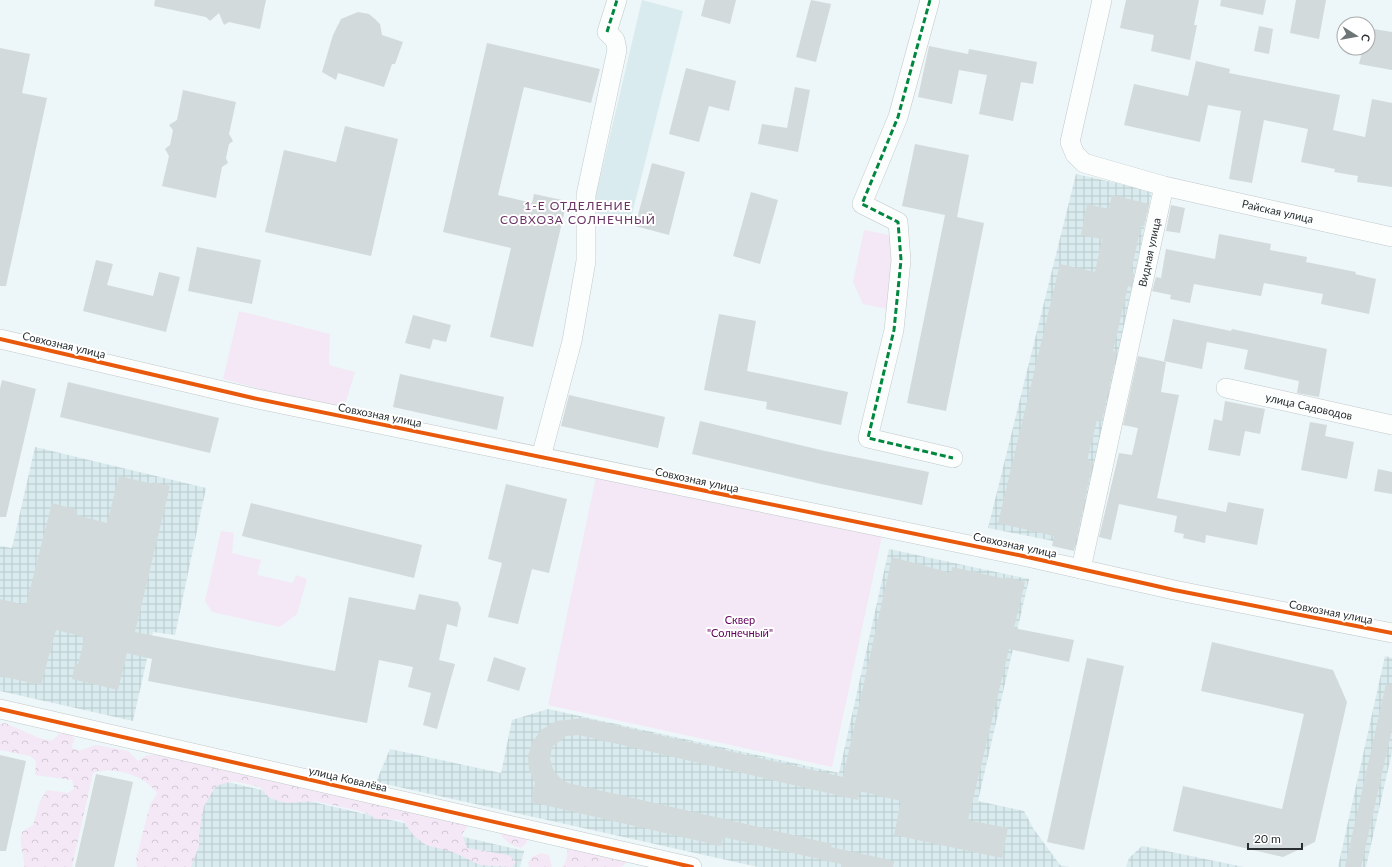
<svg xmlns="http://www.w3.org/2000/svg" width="1392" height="867" viewBox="0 0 1392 867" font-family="Lato,sans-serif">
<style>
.built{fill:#d9ebee}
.industrial{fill:url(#industrial-grid)}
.green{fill:#f4e8f6}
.forest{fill:url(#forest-crowns)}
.building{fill:#d3dadc}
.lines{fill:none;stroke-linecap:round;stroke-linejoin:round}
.minor-casing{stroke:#c1c8c9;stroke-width:20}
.minor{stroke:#fcfefe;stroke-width:19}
.quiet{stroke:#00873e;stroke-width:3;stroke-dasharray:6 3;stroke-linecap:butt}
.cycleway-casing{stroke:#fff;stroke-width:6}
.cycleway{stroke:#e8590c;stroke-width:4}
.labels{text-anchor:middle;stroke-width:4;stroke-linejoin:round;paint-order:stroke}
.street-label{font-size:11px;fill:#292f30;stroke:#fff}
.park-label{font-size:11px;fill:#62015d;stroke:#fff}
.neighbourhood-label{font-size:12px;letter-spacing:1px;fill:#6a3565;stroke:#fff}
</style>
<defs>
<pattern id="industrial-grid" width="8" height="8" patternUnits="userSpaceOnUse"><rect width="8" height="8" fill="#d9ebee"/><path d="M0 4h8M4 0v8" fill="none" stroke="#bacacc"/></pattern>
<pattern id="forest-crowns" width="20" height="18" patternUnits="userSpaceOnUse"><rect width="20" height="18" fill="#f4e8f6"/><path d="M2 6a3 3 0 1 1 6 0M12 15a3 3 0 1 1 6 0" fill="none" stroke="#d1c7d3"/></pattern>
</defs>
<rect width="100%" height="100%" fill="#edf6f8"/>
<polygon class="built" points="642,0 683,11 630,222 592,212"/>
<g class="industrial">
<polygon points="1076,174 1152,191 1078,546 988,528"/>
<polygon points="35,447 206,488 175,635 153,632 133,721 0,691 0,546 12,548"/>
<polygon points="889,549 1029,579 978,801 1024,811 1033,828 1060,865 1069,867 758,867 376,782 390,749 501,773 512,720 548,709 839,773"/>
<polygon points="1385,656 1392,658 1392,752 1366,867 1338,867"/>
<polygon points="206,777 524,851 520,867 186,867"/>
<polygon points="1142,846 1244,867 1126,867 1129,858"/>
</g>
<g class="green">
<polygon points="864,230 889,235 895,257 887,309 863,304 853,282"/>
<polygon points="239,311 330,334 329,365 355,372 343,411 223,379"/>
<polygon points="596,477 882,536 832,767 548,705"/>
<polygon points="221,531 234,533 232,553 261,560 257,575 293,583 296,575 307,579 297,614 280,627 212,612 205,601"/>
</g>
<g class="forest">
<path d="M5,723L39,738L52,741L59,734L68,732L75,739L71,747L78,751L96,745L128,751L138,761L147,755H164L290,779L291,785H298L464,820L467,827L462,834L467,848L509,855L516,862L512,867L480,865L453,852L426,845L414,836L402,820L376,819L364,812L315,801L287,803L278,801L268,797L260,787L233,781L216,786L204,806L199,834V846L191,867H137L136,859L150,805L157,793C144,775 114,766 93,773L72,867H24C25,855 18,845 22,832L33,825L40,801L47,790L68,793L74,789L72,780L35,775L36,761L30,756L0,750V724Z"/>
<polygon points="507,833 526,834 527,842 521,848 510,844 502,837 502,834"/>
<polygon points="568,848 612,852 626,863 621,867 562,867 566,861"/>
<polygon points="541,853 549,855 552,867 529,867 528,863 532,857"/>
</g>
<g class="building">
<polygon points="155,0 266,0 260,29 229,22 224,25 219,13 210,21 206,17 154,6"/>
<polygon points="705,0 736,0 730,24 701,16"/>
<polygon points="811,0 831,4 816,62 796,57"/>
<polygon points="1126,0 1199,0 1194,25 1197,25 1190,60 1151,51 1154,35 1120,28"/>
<polygon points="1221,0 1266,0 1263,15 1220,6"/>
<polygon points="1296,0 1326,0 1319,39 1290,33"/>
<polygon points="358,12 369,14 375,19 380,24 382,35 403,42 395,64 392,64 384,87 338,73 336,80 322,72 333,35 341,19"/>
<polygon points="1259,26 1273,29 1269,54 1254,51"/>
<polygon points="1368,28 1392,32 1392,70 1359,64 1363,48 1368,48"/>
<polygon points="487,43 600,69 591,103 524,87 498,195 532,203 534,194 567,201 533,347 490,337 511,248 443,232"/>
<polygon points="929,46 968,54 969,49 1037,62 1033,84 1021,82 1013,121 979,114 987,75 959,70 952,104 918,97"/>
<polygon points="0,48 30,54 22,93 47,98 6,286 0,286"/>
<polygon points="1196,61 1230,69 1229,73 1340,95 1333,130 1365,137 1372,99 1392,103 1392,187 1357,182 1358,176 1334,172 1335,169 1301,162 1308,129 1264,120 1252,183 1229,179 1241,111 1208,105 1200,142 1124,125 1134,84 1188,96"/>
<polygon points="686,68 736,81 729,111 709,106 699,142 669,134"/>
<polygon points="795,87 810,90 798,152 758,144 762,124 787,128"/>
<polygon points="183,90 236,102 229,134 233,141 229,144 226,158 228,163 222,167 216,198 162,186 169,156 165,149 170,145 173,130 169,125 177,120"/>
<polygon points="345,126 398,139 371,256 265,232 284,150 336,162"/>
<polygon points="915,144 969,155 957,217 984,223 946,411 907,403 945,215 902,206"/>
<polygon points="652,163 685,172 669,235 635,226"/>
<polygon points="751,192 778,200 760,264 733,256"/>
<polygon points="1112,195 1149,204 1144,226 1141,226 1131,272 1134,273 1131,287 1128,286 1113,351 1117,352 1102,421 1097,420 1087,461 1093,462 1074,551 1052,546 1054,536 998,523 1060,264 1095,272 1102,239 1081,235 1087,204 1109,209"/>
<polygon points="1171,205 1185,208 1180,233 1166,231"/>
<polygon points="1219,234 1271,244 1270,250 1307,257 1306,262 1356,272 1355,274 1376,279 1369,314 1321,304 1323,294 1264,283 1261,296 1194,284 1190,303 1170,299 1171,295 1152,291 1156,277 1161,278 1166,249 1215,259"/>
<polygon points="197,247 261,260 252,304 188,291"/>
<polygon points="96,260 113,264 107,285 153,296 159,272 180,277 166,332 83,311"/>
<polygon points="719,314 756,321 747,371 848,392 841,425 766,409 767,402 704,390"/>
<polygon points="413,315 451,325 446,342 433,339 430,349 405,343"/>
<polygon points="1173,319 1231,331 1232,329 1327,349 1319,397 1297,393 1299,381 1244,369 1248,350 1207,342 1202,369 1164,361"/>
<polygon points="1138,356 1166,362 1161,392 1179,395 1157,498 1226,512 1228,502 1264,509 1257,545 1206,535 1205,543 1183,538 1184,534 1174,532 1177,516 1119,504 1111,540 1099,537 1119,453 1132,455 1138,428 1123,425"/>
<polygon points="400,374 504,397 497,430 393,407"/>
<polygon points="2,380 36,389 6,517 0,517 0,389"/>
<polygon points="68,382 219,418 210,453 60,417"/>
<polygon points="569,395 665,417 658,448 561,426"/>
<polygon points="1225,401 1265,409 1260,434 1245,431 1240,456 1208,450 1214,419 1222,421"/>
<polygon points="700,421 825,451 929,472 922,505 821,484 692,454"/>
<polygon points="1310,422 1327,425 1325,436 1354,442 1347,479 1301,470"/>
<polygon points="1378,469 1392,472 1392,494 1374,491"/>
<polygon points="119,476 153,484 153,482 170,486 135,632 335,671 349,597 415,610 419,594 458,602 461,608 457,627 447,624 439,660 455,664 437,729 423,725 431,693 408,687 413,667 379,660 367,723 148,681 152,659 127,653 118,690 72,679 75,663 78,664 85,637 56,630 41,685 0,676 0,599 26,605 52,503 77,510 76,515 107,523"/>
<polygon points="506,484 567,499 549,573 532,569 518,624 488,617 502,563 488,559"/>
<polygon points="251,503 422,545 414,578 242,536"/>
<polygon points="892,557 951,573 952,567 1006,579 1006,577 1025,582 1014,628 1074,640 1069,662 1009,649 968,820 1008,828 1002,858 894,835 901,801 859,791 858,800 579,735 566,736 552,747 550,759 553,769 559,777 568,783 832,844 831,847 894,861 893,867 841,867 841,864 723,837 721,846 531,802 535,783 529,770 528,756 532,743 541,730 556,721 584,718 843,777"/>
<polygon points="1212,642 1333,670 1347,702 1315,842 1283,857 1173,831 1183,786 1282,809 1304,714 1201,691"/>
<polygon points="494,657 526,668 519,691 487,681"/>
<polygon points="1087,658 1124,666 1084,850 1047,842"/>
<polygon points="1386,684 1392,685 1392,729 1361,867 1345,867"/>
<polygon points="0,755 26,761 6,851 0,851"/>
<polygon points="96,774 133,782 114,867 75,867"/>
</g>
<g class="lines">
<g class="minor-casing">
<g id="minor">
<polyline points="930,0 898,117 862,204 898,222 901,260 894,330 868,438 953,458"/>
<path id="s1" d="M1102,0L1070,142L1075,154L1084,163L1164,186L1392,237"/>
<polyline points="0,339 253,398 1023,556 1174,590 1392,633"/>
<path id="s2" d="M1226,388L1392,425"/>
<polyline points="541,457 572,341 586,261 586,195 617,50 615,40 607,32 617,0"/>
<path id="s3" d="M1081,569L1164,186"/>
<polyline points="0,709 692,867"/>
</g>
</g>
<use href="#minor" class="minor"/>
<g class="quiet">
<polyline points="930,0 898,117 862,204 898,222 901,260 894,330 868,438 953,458"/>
<polyline points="607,32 617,0"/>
</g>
<g class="cycleway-casing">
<g id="cycleway">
<polyline points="0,339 253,398 1023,556 1174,590 1392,633"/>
<polyline points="0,709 692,867"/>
</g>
</g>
<use href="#cycleway" class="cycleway"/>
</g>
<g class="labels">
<g class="street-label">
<text dy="4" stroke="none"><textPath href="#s1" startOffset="371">Райская улица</textPath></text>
<text dy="4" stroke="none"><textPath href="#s3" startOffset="324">Видная улица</textPath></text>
<text transform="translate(64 345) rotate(13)" y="4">Совхозная улица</text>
<text dy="4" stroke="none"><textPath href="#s2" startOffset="85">улица Садоводов</textPath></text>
<text transform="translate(380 415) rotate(11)" y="4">Совхозная улица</text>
<text transform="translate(697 480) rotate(12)" y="4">Совхозная улица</text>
<text transform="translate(1015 545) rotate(12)" y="4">Совхозная улица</text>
<text transform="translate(1331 612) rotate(11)" y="4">Совхозная улица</text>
<text transform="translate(348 779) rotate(13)" y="4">улица Ковалёва</text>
</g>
<g class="park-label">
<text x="740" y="624">Сквер<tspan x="740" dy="13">"Солнечный"</tspan></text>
</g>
<g class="neighbourhood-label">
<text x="578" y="210">1-Е ОТДЕЛЕНИЕ<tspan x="578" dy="14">СОВХОЗА СОЛНЕЧНЫЙ</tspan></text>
</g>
</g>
<g transform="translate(1356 36) rotate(101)"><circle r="19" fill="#ffffff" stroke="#a9acac"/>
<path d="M0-3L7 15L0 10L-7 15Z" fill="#6e7576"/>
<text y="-6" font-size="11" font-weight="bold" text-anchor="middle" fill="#292f30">С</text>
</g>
<path d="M1248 843v6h54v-6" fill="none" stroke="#292f30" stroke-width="2"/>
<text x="1254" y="843" font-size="12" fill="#292f30" stroke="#ffffff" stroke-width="3" paint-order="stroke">20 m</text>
</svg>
